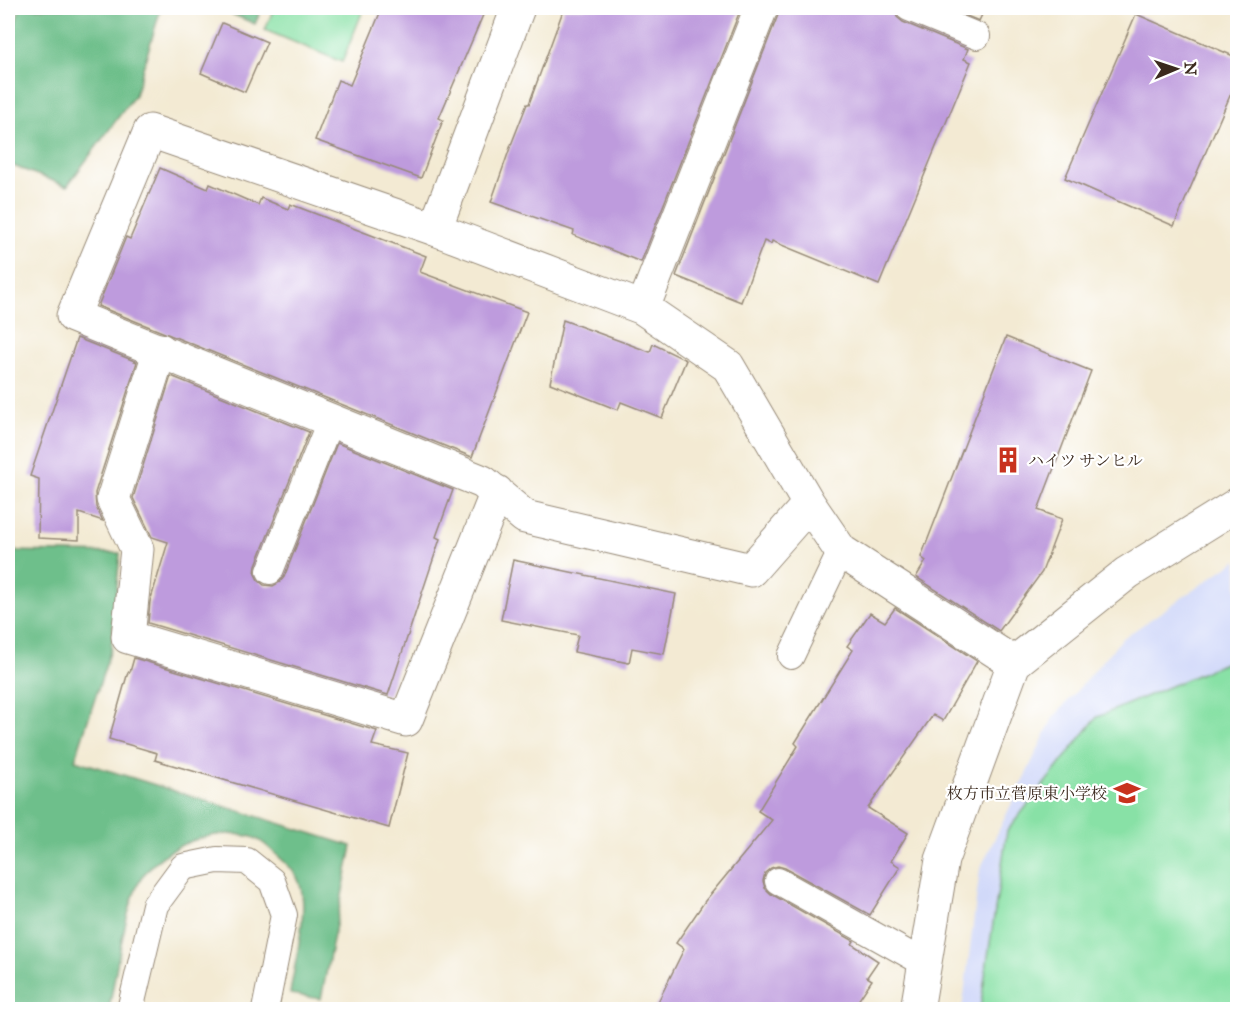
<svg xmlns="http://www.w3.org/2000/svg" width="1245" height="1017" viewBox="0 0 1245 1017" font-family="'IM FELL Great Primer','Noto Serif JP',serif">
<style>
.built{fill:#d1d9f9}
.green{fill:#88e1a6;stroke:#628662;stroke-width:1.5}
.forest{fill:#6ebf8b;stroke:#547454;stroke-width:1.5}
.building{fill:#be9bdd}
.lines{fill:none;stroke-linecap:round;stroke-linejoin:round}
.lane-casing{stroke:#978a78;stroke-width:28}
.street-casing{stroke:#978a78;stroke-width:35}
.secondary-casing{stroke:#978a78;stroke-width:35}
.lane{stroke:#fff;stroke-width:26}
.street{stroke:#fff;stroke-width:33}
.secondary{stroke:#fff;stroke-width:33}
.labels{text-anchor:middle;stroke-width:4.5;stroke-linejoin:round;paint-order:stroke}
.poi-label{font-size:16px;fill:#3b2a1e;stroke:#fff;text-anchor:start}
</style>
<rect width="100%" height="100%" fill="#fff"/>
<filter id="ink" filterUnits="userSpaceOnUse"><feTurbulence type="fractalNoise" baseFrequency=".0167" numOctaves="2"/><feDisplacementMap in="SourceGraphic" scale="12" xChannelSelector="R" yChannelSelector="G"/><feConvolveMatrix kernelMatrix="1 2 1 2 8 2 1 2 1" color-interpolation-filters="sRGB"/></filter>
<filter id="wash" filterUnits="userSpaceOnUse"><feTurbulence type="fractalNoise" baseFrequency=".008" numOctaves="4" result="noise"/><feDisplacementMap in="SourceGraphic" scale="24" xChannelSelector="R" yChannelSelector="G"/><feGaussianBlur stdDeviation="1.35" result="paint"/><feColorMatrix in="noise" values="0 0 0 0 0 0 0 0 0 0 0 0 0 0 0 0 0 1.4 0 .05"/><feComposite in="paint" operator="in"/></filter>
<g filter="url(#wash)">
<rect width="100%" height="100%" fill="#f3ead3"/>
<polygon class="built" points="1237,560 1237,1009 962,1010 980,869 1053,718 1122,639"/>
<g class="green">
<polygon points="274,8 364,8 342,62 265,30"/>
<polygon points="1237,658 1237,1009 980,1009 1007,831 1097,717"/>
</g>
<g class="forest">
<polygon points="20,8 161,8 135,95 67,186 8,164 8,48"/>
<polygon points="218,8 262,8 255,24"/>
<path d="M8,551L120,553L111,649L75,760L352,846L321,999L290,994C294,965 309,911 300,885C297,873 287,864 278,856C270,849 260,838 248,836C212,828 168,845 145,873C127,893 115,979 109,1009L8,1010Z"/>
</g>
<g id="blocks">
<g class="building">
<polygon points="382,8 486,8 439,118 443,120 421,178 315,140 338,80 350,85"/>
<polygon points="564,8 741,8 641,262 573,235 574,231 491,202 511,145 527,104 529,104"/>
<polygon points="779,8 894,8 897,17 903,22 968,49 964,59 971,62 879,285 772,241 771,244 764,241 741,302 676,276 778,15"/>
<polygon points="947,8 985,8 979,21"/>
<polygon points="1136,14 1238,58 1238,77 1174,226 1065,178"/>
<polygon points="222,23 267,42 245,92 201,73"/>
<polygon points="160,168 208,189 210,184 258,205 261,198 288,209 290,204 426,256 420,272 527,312 472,457 98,306 126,237 130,239"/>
<polygon points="563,320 650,352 653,344 686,360 662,418 621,402 618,410 550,383"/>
<polygon points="1006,337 1091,371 1038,510 1062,519 1042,572 999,631 916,577 926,561 921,557"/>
<polygon points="77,338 137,362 95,493 96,507 103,521 79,513 79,540 38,538 39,479 30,476"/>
<polygon points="171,376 309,432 256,565 255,574 258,580 264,585 273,586 280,582 284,577 337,443 453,490 436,537 440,539 388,695 148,623 150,602 168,542 152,537 133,498"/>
<polygon points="513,560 676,594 664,654 632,648 629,663 574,652 578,635 501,620"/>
<polygon points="895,608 977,661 943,721 933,715 868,808 908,833 891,861 900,867 870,915 785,868 778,866 771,868 765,873 763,881 765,888 771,894 854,941 852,944 878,961 867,977 872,980 852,1010 654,1010 684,949 676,943 705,901 772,820 758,811 798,746 795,743 853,650 847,646 870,613 885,622"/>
<polygon points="134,658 377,731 372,745 408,753 389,828 155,760 157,753 109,739 128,672 130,672"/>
</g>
</g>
</g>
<g filter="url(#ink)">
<use href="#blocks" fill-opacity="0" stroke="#978a78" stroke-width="1.5"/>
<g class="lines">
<g class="lane-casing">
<g id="lane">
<polyline points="909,8 977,36"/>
<polyline points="270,571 330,421"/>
<polyline points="791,656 841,551"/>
<polyline points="778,881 924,963"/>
<polyline points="130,1010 155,905 183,867 217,860 247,861 272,881 284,915 265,1010"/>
</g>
</g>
<g class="street-casing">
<g id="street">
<polyline points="435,229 518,8"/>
<polyline points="643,308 761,8"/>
<polyline points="160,350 113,499 137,549 128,637 406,720 497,492"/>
<polyline points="809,504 751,570 525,517 483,482 73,316 150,131 435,229 643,308 728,366 809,504 841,551 1014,663"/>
</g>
</g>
<g class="secondary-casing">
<polyline id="secondary" points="917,1010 942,860 1014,663 1127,573 1238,504"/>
</g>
<use href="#lane" class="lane"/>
<use href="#street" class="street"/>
<use href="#secondary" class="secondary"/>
</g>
</g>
<defs>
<g id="building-bare" transform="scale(2.07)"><path d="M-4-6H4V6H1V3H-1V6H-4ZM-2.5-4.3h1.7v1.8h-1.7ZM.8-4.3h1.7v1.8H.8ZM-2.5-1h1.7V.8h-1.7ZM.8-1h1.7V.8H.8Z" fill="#c8321e" stroke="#fff" stroke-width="2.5" paint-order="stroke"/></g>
<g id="school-bare" transform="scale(2.07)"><path d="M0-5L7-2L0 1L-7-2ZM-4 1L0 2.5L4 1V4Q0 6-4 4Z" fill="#c8321e" stroke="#fff" stroke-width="2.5" paint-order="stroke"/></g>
</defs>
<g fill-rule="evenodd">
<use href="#building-bare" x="1008" y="460"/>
<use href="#school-bare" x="1127" y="793"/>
</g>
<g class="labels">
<g class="poi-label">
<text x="1028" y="466">ハイツ サンヒル</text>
<text x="1107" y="799" text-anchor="end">枚方市立菅原東小学校</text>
</g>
</g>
<rect width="1245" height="1017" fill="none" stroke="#fff" stroke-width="30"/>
<g transform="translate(1176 69) rotate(88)" stroke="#ffffff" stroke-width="4.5" paint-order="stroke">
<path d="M0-4.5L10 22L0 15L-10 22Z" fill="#3b2a1e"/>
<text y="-9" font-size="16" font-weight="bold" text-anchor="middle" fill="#3b2a1e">N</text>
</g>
</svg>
